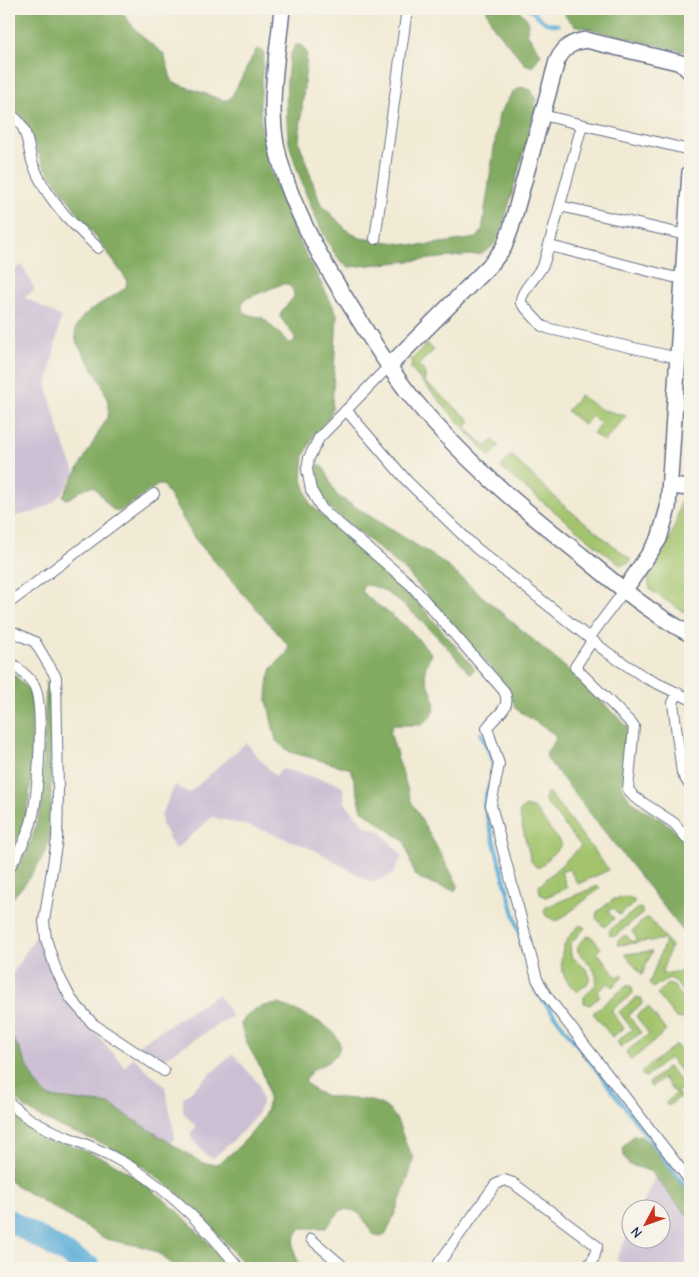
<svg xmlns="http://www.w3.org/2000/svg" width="699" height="1277" viewBox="0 0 699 1277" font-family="'Comic Neue',sans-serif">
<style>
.industrial{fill:#ccbfd4}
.green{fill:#a3c46d;stroke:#5f7a66}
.forest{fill:#82aa60;stroke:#4e6c5f;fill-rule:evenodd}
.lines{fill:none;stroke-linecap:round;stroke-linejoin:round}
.stream{stroke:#5eafd9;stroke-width:4}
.river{stroke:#5eafd9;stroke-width:22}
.street-casing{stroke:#667087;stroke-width:12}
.secondary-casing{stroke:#667087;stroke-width:18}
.street{stroke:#fff;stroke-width:10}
.secondary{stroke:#fff;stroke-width:15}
</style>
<rect width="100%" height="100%" fill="#f7f3e8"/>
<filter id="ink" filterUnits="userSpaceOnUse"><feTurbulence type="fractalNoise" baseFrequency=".02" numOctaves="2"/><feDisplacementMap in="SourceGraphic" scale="10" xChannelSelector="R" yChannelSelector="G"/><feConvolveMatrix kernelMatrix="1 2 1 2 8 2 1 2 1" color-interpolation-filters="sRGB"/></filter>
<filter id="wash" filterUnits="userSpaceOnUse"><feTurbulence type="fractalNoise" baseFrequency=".0096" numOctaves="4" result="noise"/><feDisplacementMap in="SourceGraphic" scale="20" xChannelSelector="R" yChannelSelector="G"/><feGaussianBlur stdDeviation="1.12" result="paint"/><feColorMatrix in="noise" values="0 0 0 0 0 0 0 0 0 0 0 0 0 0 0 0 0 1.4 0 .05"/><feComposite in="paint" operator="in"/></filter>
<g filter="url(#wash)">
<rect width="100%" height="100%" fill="#f1ead4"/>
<g class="industrial">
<polygon points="22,265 35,290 24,297 61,317 47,387 60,434 75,473 63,492 52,503 35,512 9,517 9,272"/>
<polygon points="246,743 275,776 283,769 339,784 343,788 345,803 365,826 380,831 402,856 394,873 372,883 315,850 260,829 212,817 175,850 162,824 161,816 175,785 189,793"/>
<polygon points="39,931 51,972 65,998 125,1067 133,1057 165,1087 175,1136 171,1143 109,1104 49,1097 32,1079 18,1047 9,1034 9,979"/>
<polygon points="218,994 232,1016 157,1063 133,1048"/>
<polygon points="233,1054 259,1084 262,1103 256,1116 237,1137 213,1158 207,1156 191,1138 191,1132 196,1127 183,1112 183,1098"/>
<polygon points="663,1161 690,1196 690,1268 634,1268 616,1260 631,1227 632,1240 662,1240 662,1210 640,1209"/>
</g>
<g class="green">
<polygon points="427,344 434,350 418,365 425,371 425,382 471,421 465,428 487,447 493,440 499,446 490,457 411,369 412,359"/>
<polygon points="580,395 600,409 626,416 604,442 593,433 601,424 592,416 584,425 567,411"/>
<polygon points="511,455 562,504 631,560 629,563 620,565 506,472 501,467"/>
<path d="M686,499L690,500V616L650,590L648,576C664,552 676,532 680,502Z"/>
<polygon points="549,793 609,870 578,884 569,869 561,872 567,888 546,897 540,894 539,886 581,846 545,801 546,794"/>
<polygon points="525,806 535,809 562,845 540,867 536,867 531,861 519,813"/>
<polygon points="598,886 600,888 561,919 556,921 546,916 544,911 546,907"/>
<polygon points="625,897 634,900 634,904 619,915 613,908 608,911 614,919 604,927 596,918 597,912 614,899"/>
<polygon points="638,908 642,909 642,914 615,936 610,935 609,930"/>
<path d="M646,918L650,919L671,946L661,974L690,970V995L685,994C671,978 674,972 653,988L649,984L666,939L618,945V941L625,935L633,942L637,939L632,931Z"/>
<path d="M580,925L585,928L570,944L571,956L587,970L590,977L587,984L577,992C553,972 558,944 580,925Z"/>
<path d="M590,935L601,948L597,952L617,977L622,974L623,977L612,987L608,983L597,992L600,996L590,1005L584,1003V997L596,984C601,958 557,955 590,935Z"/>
<polygon points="652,951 642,975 625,954"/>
<polygon points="667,984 674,986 682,999 690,1000 690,1013 683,1019 676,1018 657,994"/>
<polygon points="627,985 632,987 633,993 611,1011 624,1028 612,1037 593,1013"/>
<polygon points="637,997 642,999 642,1004 628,1015 641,1033 620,1047 617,1041 632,1029 619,1012"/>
<polygon points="648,1007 666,1031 633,1059 630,1059 626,1052 649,1034 636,1016"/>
<polygon points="676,1045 690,1060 690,1071 684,1075 669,1058 646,1077 642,1075 642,1071"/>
<polygon points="668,1067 683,1084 690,1078 690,1086 688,1084 677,1092 680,1097 668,1106 665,1103 676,1094 663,1078 651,1087 649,1083"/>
</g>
<g class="forest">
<path d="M9,9H119L140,35L164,54L172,82L223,100H228L232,96L256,50L260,49L264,53L260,106L261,125L268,164L294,231L337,314L332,409L330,416L314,435L304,456L302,480L310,503L318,512L399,580L475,669L471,673L467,671C453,652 386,577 363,586L362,591L366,596L407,627L431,653C430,659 425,665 425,672C426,692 449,706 421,725H393L390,732L411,801L458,885L455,891L424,881L414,874L405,842L362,810L351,769L290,752L276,741L267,700L268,682L272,668L287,653L289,646L195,539L163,485H158L119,512L112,509L94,487C83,485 76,497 66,499L63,496L108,416C112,391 89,364 77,343C67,316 103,304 121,291L126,287L127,280L44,166L22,116L9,109ZM282,284H288L293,290L294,297L281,312L280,317L295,337L294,342L289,343L263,318L246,314C241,308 241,305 245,299Z"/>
<polygon points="486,9 518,9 528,20 527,33 541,54 532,67 525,64 493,26"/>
<polygon points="566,9 690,9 690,53 574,25 565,16"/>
<path d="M296,45H301L307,53L299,142L319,200L323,206L349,232L360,238L419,246L477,238L482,231L499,114L512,93L521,87L531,90L536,99L535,110L503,226C499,239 494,248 481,254L350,267C329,265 294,164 289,142C286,124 283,57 296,45Z"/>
<path d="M319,464C329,470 329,487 338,496L440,560L573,674L629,728L622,784C627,807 656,813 672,828C679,834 684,842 690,849V940L548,760L546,753L556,739L554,734L516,709L508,688L407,572L326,505C318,494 312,482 314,468Z"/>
<path d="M9,670L28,688L32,702C31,755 37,810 9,857Z"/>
<path d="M46,681L50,684L51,833C46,860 26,883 9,902V878L21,862L32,839L42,802Z"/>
<path d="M279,1004C295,1010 359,1033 334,1057C322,1069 314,1063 305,1081C322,1106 356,1093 380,1104C398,1112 399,1128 406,1144C407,1149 412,1153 413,1158C414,1167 391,1224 386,1234L379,1237L373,1234C363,1221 362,1207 341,1210L326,1228H301C289,1242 293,1253 302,1268H247C211,1224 168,1179 118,1151C80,1131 38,1126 9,1092V1034C26,1053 28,1080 49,1097L109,1104L202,1163L217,1164C233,1154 267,1122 268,1103C269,1092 265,1078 261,1069C253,1053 243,1041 241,1023C253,1007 260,1006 279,1004Z"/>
<path d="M9,1111C38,1138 76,1145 111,1162C155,1186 199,1230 231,1268H177L159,1254L148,1248L106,1239L9,1181Z"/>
<polygon points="634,1135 641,1136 648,1142 690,1196 690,1219 655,1177 649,1171 628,1164 624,1156 623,1147"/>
</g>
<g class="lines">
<g class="stream">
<polyline points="529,9 546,23 558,25"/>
<path d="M481,734C485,744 493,757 493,768C493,781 484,792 484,806L535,990L690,1192"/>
</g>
<polyline class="river" points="9,1220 91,1268"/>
</g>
</g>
<g filter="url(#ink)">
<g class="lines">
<g class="street-casing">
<g id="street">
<path d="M9,115C28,121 27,147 33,164C47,201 70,221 98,248"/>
<polyline points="542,115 690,150"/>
<path d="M582,125L544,263C539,275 519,292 521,303L542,326L550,329L678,358"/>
<polyline points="560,206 686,235"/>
<polyline points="375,239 407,9"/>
<polyline points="550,246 673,277 683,277"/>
<path d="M389,366L319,438L309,458L307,469L311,490L322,509L411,585L504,691C513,709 495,715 487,728L499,764L491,805L537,979L546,995L690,1181"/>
<polyline points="346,410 407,481 476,548 608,653 646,678 690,699"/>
<polyline points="9,603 154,494"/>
<polyline points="9,630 35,642 56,677 58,791 57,839 44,921 46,939 56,970 71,999 93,1024 164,1071"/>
<polyline points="589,638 624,591"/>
<polyline points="592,641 575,667 634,726 628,789 634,797 674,823 690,842"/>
<path d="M9,661C17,668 28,675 34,685C45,705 38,800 31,823C26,840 18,854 9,868"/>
<polyline points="677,694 673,703 682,773 690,786"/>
<path d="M9,1102C37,1132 78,1138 113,1157C161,1181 206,1227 239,1268"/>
<polyline points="311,1239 345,1268"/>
<polyline points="437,1268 439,1263 495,1185 504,1180 513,1183 597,1246 594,1258 586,1268"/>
</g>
</g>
<g class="secondary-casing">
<g id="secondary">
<path d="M282,9C278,53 268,100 276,144C287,199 318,255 348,302C368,334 387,366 410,395C460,457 519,506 581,555C616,584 650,613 690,634"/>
<path d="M389,366L492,263L504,247L511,228L557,61C564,47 572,42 586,40L673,61L681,63L690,72"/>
<polyline points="670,486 690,488"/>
<polyline points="624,591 659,539 668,508 690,172"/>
</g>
</g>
<use href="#street" class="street"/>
<use href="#secondary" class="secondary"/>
</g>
</g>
<rect width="699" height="1277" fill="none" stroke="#f7f3e8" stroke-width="30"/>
<g transform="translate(646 1224) rotate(229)"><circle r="24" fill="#f7f3e8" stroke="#9fa5b1"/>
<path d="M0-4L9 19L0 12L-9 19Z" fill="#c8321e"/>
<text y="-8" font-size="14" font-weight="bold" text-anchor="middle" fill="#1b2f5e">N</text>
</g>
</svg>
